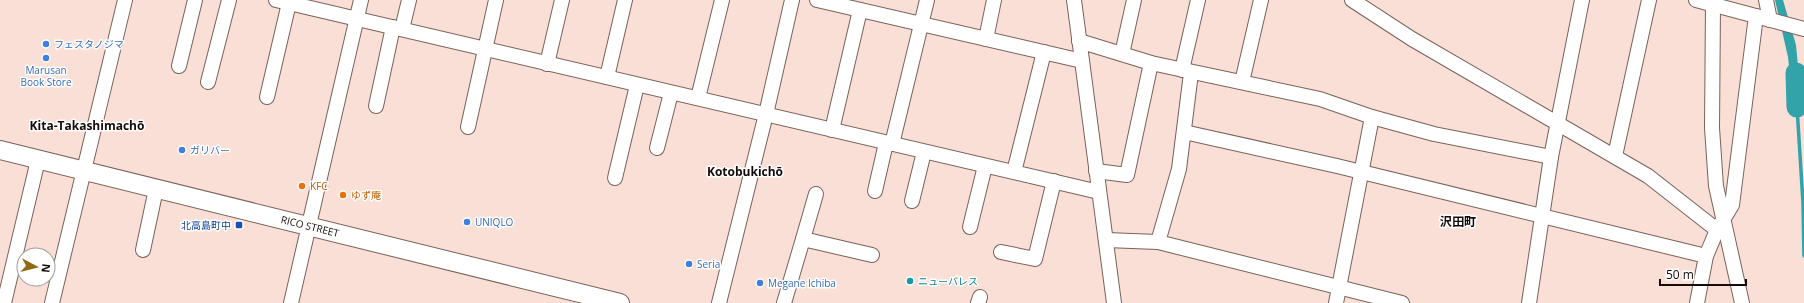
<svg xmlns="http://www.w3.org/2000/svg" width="1804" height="303" viewBox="0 0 1804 303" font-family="'Open Sans','Noto Sans JP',sans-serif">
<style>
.water{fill:#31a3a9}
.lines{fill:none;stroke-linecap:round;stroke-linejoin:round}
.stream{stroke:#31a3a9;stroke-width:3.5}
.river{stroke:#31a3a9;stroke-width:21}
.minor-casing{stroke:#79625a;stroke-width:16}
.major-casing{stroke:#79625a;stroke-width:20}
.minor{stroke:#fff;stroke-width:14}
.major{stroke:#fff;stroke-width:18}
.shop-dot{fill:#3f7fe0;stroke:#fff;stroke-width:1.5}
.food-dot{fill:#e8710a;stroke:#fff;stroke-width:1.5}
.transit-dot{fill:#1a4fb4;stroke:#fff;stroke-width:1.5}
.culture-dot{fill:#0f9aa8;stroke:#fff;stroke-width:1.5}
.labels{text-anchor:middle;stroke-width:3;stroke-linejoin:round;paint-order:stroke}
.shop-label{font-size:10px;fill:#366cbe;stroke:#fff;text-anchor:start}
.food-label{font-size:10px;fill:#c56008;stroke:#fff;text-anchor:start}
.transit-label{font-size:10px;fill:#164399;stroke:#fff;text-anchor:end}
.street-label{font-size:10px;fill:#130b08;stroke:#fff}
.culture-label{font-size:10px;fill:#0d838f;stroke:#fff;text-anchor:start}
.quarter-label{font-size:12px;font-weight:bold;fill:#130b08;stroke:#fff}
</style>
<rect width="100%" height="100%" fill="#f9dfd5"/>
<polygon class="water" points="1775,0 1783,0 1796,45 1801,98 1793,103 1788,57"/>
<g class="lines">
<polyline class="stream" points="1797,107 1803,203 1804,256"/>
<polyline class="river" points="1796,73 1797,107"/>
<g class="minor-casing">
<g id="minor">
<polyline points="276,0 1099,192"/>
<polyline points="817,0 1082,61"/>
<polyline points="1074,0 1114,303"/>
<polyline points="1352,0 1412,39 1648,176 1717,230"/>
<polyline points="1696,0 1804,29"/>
<polyline points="1766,0 1770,20"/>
<polyline points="1713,4 1712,128 1716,186 1742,303"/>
<polyline points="402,29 409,0"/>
<polyline points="986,39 994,0"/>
<polyline points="1079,41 1151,63 1320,99 1372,117 1434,134 1551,157"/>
<polyline points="1122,54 1134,0"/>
<polyline points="547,64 562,0"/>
<polyline points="179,66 195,0"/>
<polyline points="1182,70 1198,0"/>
<polyline points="607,77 625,0"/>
<polyline points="208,82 229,0"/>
<polyline points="1242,82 1261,0"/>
<polyline points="267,97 289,3"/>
<polyline points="698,98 722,0"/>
<polyline points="376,106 393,27"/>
<polyline points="468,127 496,0"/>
<polyline points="832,130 860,10"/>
<polyline points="1184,132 1337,166 1706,256"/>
<polyline points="892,144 927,0"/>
<polyline points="657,148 671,93"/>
<polyline points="1615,156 1649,0"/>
<polyline points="1096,171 1127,175 1151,63"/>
<polyline points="1014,172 1044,52"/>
<polyline points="615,178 637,85"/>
<polyline points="875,191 886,143"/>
<polyline points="912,201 924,152"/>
<polyline points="970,227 985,166"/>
<polyline points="803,239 816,194"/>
<polyline points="1106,240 1158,242 1402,303"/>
<polyline points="1158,242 1179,169 1191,73"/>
<polyline points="143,250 156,189"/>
<polyline points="1001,252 1035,259 1054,181"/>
<polyline points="4,303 38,160"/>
<polyline points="52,303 125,0"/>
<polyline points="291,303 361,0"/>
<polyline points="719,303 766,114 792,0"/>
<polyline points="784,303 803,239 872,255"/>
<polyline points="978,303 980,297"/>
<polyline points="1336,303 1372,117"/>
<polyline points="1529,303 1551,157 1582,0"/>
<polyline points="1697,303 1706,256 1717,230 1732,205 1756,16"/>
</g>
</g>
<g class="major-casing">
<polyline id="major" points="0,150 620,303"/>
</g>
<use href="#minor" class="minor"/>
<use href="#major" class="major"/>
</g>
<g class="shop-dot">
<circle cx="46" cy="44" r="4"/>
<circle cx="46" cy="58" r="4"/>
<circle cx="182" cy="150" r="4"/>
<circle cx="467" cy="222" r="4"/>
<circle cx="689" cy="264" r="4"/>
<circle cx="760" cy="283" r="4"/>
</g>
<g class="food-dot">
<circle cx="302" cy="186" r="4"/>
<circle cx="343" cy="195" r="4"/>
</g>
<rect class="transit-dot" x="235" y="221" width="8" height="8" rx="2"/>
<circle class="culture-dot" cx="910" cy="281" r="4"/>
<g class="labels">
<g class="shop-label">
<text x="54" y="48">フェスタノジマ</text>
<text x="46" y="74" text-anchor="middle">Marusan<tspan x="46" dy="12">Book Store</tspan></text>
<text x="190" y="154">ガリバー</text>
<text x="475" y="226">UNIQLO</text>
<text x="697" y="268">Seria</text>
<text x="768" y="287">Megane Ichiba</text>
</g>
<g class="food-label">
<text x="310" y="190">KFC</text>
<text x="351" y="199">ゆず庵</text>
</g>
<g class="transit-label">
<text x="231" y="229">北高島町中</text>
</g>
<g class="street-label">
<text transform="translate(310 226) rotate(14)" y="4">RICO STREET</text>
</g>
<g class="culture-label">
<text x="918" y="285">ニューパレス</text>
</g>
<g class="quarter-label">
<text x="87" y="130">Kita-Takashimachō</text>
<text x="745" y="176">Kotobukichō</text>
<text x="1458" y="226">沢田町</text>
</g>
</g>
<g transform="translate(36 267) rotate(97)"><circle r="19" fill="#ffffff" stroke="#a19d9c"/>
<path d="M0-3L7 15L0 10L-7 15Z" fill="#906910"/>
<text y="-6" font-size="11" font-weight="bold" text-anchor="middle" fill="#130b08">N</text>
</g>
<path d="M1660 279v6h86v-6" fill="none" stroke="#130b08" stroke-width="2"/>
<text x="1666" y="279" font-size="12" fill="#130b08" stroke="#ffffff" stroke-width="3" paint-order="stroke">50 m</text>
</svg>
